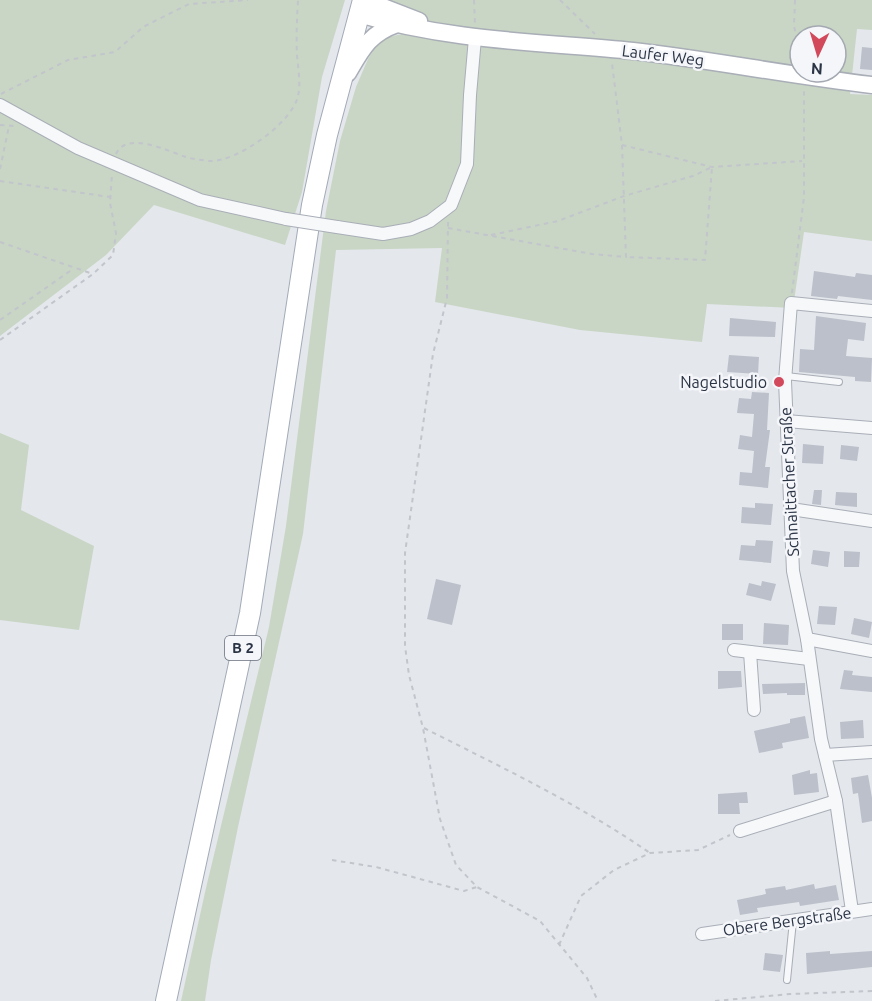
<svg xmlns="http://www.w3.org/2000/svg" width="872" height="1001" viewBox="0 0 872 1001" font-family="Ubuntu,sans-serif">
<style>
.green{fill:#c9d6c5;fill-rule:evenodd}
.building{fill:#bbc0ca}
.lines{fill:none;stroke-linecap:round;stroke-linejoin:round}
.lane-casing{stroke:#a9aeb7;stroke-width:8}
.street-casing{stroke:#a9aeb7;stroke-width:14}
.secondary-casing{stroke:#a9aeb7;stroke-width:19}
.primary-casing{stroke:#a3abb8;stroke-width:22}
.path{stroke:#c2c5cb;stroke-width:2;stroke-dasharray:4.5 4.5;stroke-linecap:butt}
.lane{stroke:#f7f8fa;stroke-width:6}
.street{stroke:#f7f8fa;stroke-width:12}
.secondary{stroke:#fff;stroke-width:16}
.primary{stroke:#fff;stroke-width:20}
.street-bridge-casing{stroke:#a9aeb7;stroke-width:14;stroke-linecap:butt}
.street-bridge{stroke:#f7f8fa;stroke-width:12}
.poi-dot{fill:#d1495b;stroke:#f4f6f9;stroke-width:2}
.labels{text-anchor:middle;stroke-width:5;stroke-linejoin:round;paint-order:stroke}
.shield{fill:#f4f6f9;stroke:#676e7b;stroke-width:1.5}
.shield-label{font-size:15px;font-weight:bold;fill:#2b3445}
.street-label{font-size:16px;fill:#2b3445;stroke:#f4f6f9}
.poi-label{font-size:16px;fill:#2b3445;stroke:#f4f6f9;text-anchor:end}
</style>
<rect width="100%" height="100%" fill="#e4e7ec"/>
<g class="green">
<polygon points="0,0 345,0 322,77 302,192 285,245 154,205 106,255 0,336"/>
<path d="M391,0H872V30L857,29L850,94L872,95V241L804,232L793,308L707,304L702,342L580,330L435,302L442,248L336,250L303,534L238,827L211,960L205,1001H181L206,888L269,627L286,526L326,211L340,141L356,87L368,59L376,45L389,37L402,34L406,11L396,6ZM800,36H836V72H800Z"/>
<polygon points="0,433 29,445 21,510 94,546 79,630 0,620"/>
</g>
<g class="building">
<polygon points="862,47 872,48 872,70 860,69"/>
<polygon points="814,271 855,277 856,273 872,275 872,300 838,296 837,299 811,296"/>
<polygon points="816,316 866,323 864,341 848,339 846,356 872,358 871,382 855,381 855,377 799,372 800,349 814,350"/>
<polygon points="730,318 776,322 775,337 729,336"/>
<polygon points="729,355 759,357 758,374 727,372"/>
<polygon points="752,392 769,393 767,430 770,430 765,467 770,467 768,488 739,485 740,472 752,473 754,451 738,449 740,435 752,437 754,414 737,413 739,398 751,399"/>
<polygon points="803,444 824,446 823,464 802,463"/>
<polygon points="841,445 859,447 857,461 840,459"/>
<polygon points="814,490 822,490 821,505 812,504"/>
<polygon points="836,492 857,493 857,507 835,505"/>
<polygon points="755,503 773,504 771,525 741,523 742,507 755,508"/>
<polygon points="756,540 773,541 771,563 739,560 741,545 755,546"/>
<polygon points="813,550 830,552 828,567 811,564"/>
<polygon points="844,551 860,552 859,567 844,567"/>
<polygon points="436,579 461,585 452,625 427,619"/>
<polygon points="762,581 776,584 771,601 746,595 749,583 761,586"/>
<polygon points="819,606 837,607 835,625 817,624"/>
<polygon points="854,618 872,622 869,638 851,634"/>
<polygon points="764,623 789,625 788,645 763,644"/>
<rect x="722" y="624" width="21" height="16"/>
<polygon points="844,670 853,671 852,675 872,677 872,692 840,689"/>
<polygon points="718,671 741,671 742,687 718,689"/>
<polygon points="805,683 805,695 787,695 787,693 763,694 762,684"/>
<polygon points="805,716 809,738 782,743 783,748 759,753 754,731 790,723 790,719"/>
<polygon points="863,720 864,738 841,739 840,722"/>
<polygon points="810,770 810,774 817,773 819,792 794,795 792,775"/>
<polygon points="868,775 872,798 872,821 862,823 858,793 853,794 851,778"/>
<polygon points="747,792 748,803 739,803 740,814 718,814 718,794"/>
<polygon points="814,884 815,889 836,885 839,900 800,906 799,902 757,908 758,912 740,915 737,900 766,894 765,889 785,886 786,890"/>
<polygon points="830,951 830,954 872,951 872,967 807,974 806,953"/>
<polygon points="765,953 783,955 780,972 763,970"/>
</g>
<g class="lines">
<g class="lane-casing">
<g id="lane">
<polyline points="786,376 839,382"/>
<polyline points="787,980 793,921"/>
</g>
</g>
<g class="street-casing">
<g id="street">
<polyline points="0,105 78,148 200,200 286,219"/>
<polyline points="337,227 383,234 411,229 430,221 451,205 467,164 470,95 475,38"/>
<polyline points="786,421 872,428"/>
<polyline points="791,509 872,521"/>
<polyline points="807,639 872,651"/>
<polyline points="734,650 809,659"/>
<polyline points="750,652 754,710"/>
<polyline points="825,755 872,752"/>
<polyline points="740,831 836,801"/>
<polyline points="852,911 836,801 821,739 807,639 793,571 785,381 791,303 872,311"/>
<polyline points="702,934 872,909"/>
</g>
</g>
<g class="secondary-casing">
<g id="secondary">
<polyline points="365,0 419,21"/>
<path d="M359,14C449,41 541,42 633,51C713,60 792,76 872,85"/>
<path d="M348,73C362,49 369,34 397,24"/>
</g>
</g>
<g class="primary-casing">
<polyline id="primary" points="166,1001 250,613 312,205 327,135 363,0"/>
</g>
<g class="path">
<polyline points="474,0 475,24"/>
<polyline points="560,0 595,34"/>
<polyline points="795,0 794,25 800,57"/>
<polyline points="1,94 68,60 115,52 143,27 189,4 248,0"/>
<polyline points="0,125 15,126"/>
<polyline points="622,145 712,167 802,161"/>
<path d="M116,154C126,131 166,150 183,156C191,159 201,160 210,161C237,162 292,123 298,96C301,84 298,68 297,55C296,37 297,18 298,0"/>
<polyline points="0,169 9,126"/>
<polyline points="0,181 110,197"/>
<polyline points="448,222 447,298 433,354 405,553 405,646 409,675 423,728 440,819 456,865 477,887 540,921 587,978 598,1001"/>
<polyline points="448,228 592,254 626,257 622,145 612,63"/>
<polyline points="491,235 558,221 624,196 693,176 712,167 705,260 626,257"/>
<polyline points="0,242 93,274"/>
<polyline points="792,293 804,197 804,90"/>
<polyline points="0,320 73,269"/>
<polyline points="0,340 93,274 113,255 116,233 110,203 112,174"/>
<path d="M424,728C501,767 579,804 650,853"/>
<polyline points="332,860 376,867 464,891 477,887"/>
<polyline points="559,945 581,896 614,870 650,853 698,850 730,835"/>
<polyline points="715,1001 790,994 872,991"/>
</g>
<use href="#lane" class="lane"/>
<use href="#street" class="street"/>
<use href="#secondary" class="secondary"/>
<use href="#primary" class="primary"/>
<g class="street-bridge-casing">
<polyline id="street-bridge" points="286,219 337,227"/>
</g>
<use href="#street-bridge" class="street-bridge"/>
</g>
<circle class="poi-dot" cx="779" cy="382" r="6"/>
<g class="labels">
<rect class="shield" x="225" y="636" width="36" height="24" rx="4.5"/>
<g class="shield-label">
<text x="243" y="653">B 2</text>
</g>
<g class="street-label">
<text transform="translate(663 55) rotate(7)" y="6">Laufer Weg</text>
<text transform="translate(789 482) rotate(-93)" y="6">Schnaittacher Straße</text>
<text transform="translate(787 921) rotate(-8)" y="6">Obere Bergstraße</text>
</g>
<g class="poi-label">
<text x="767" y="388">Nagelstudio</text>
</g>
</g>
<g transform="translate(818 54) rotate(184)"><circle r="28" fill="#f4f6f9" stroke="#a4a8b1" stroke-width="1.5"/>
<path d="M0-4.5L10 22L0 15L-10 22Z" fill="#d1495b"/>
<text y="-9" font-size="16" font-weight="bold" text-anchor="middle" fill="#2b3445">N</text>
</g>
</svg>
